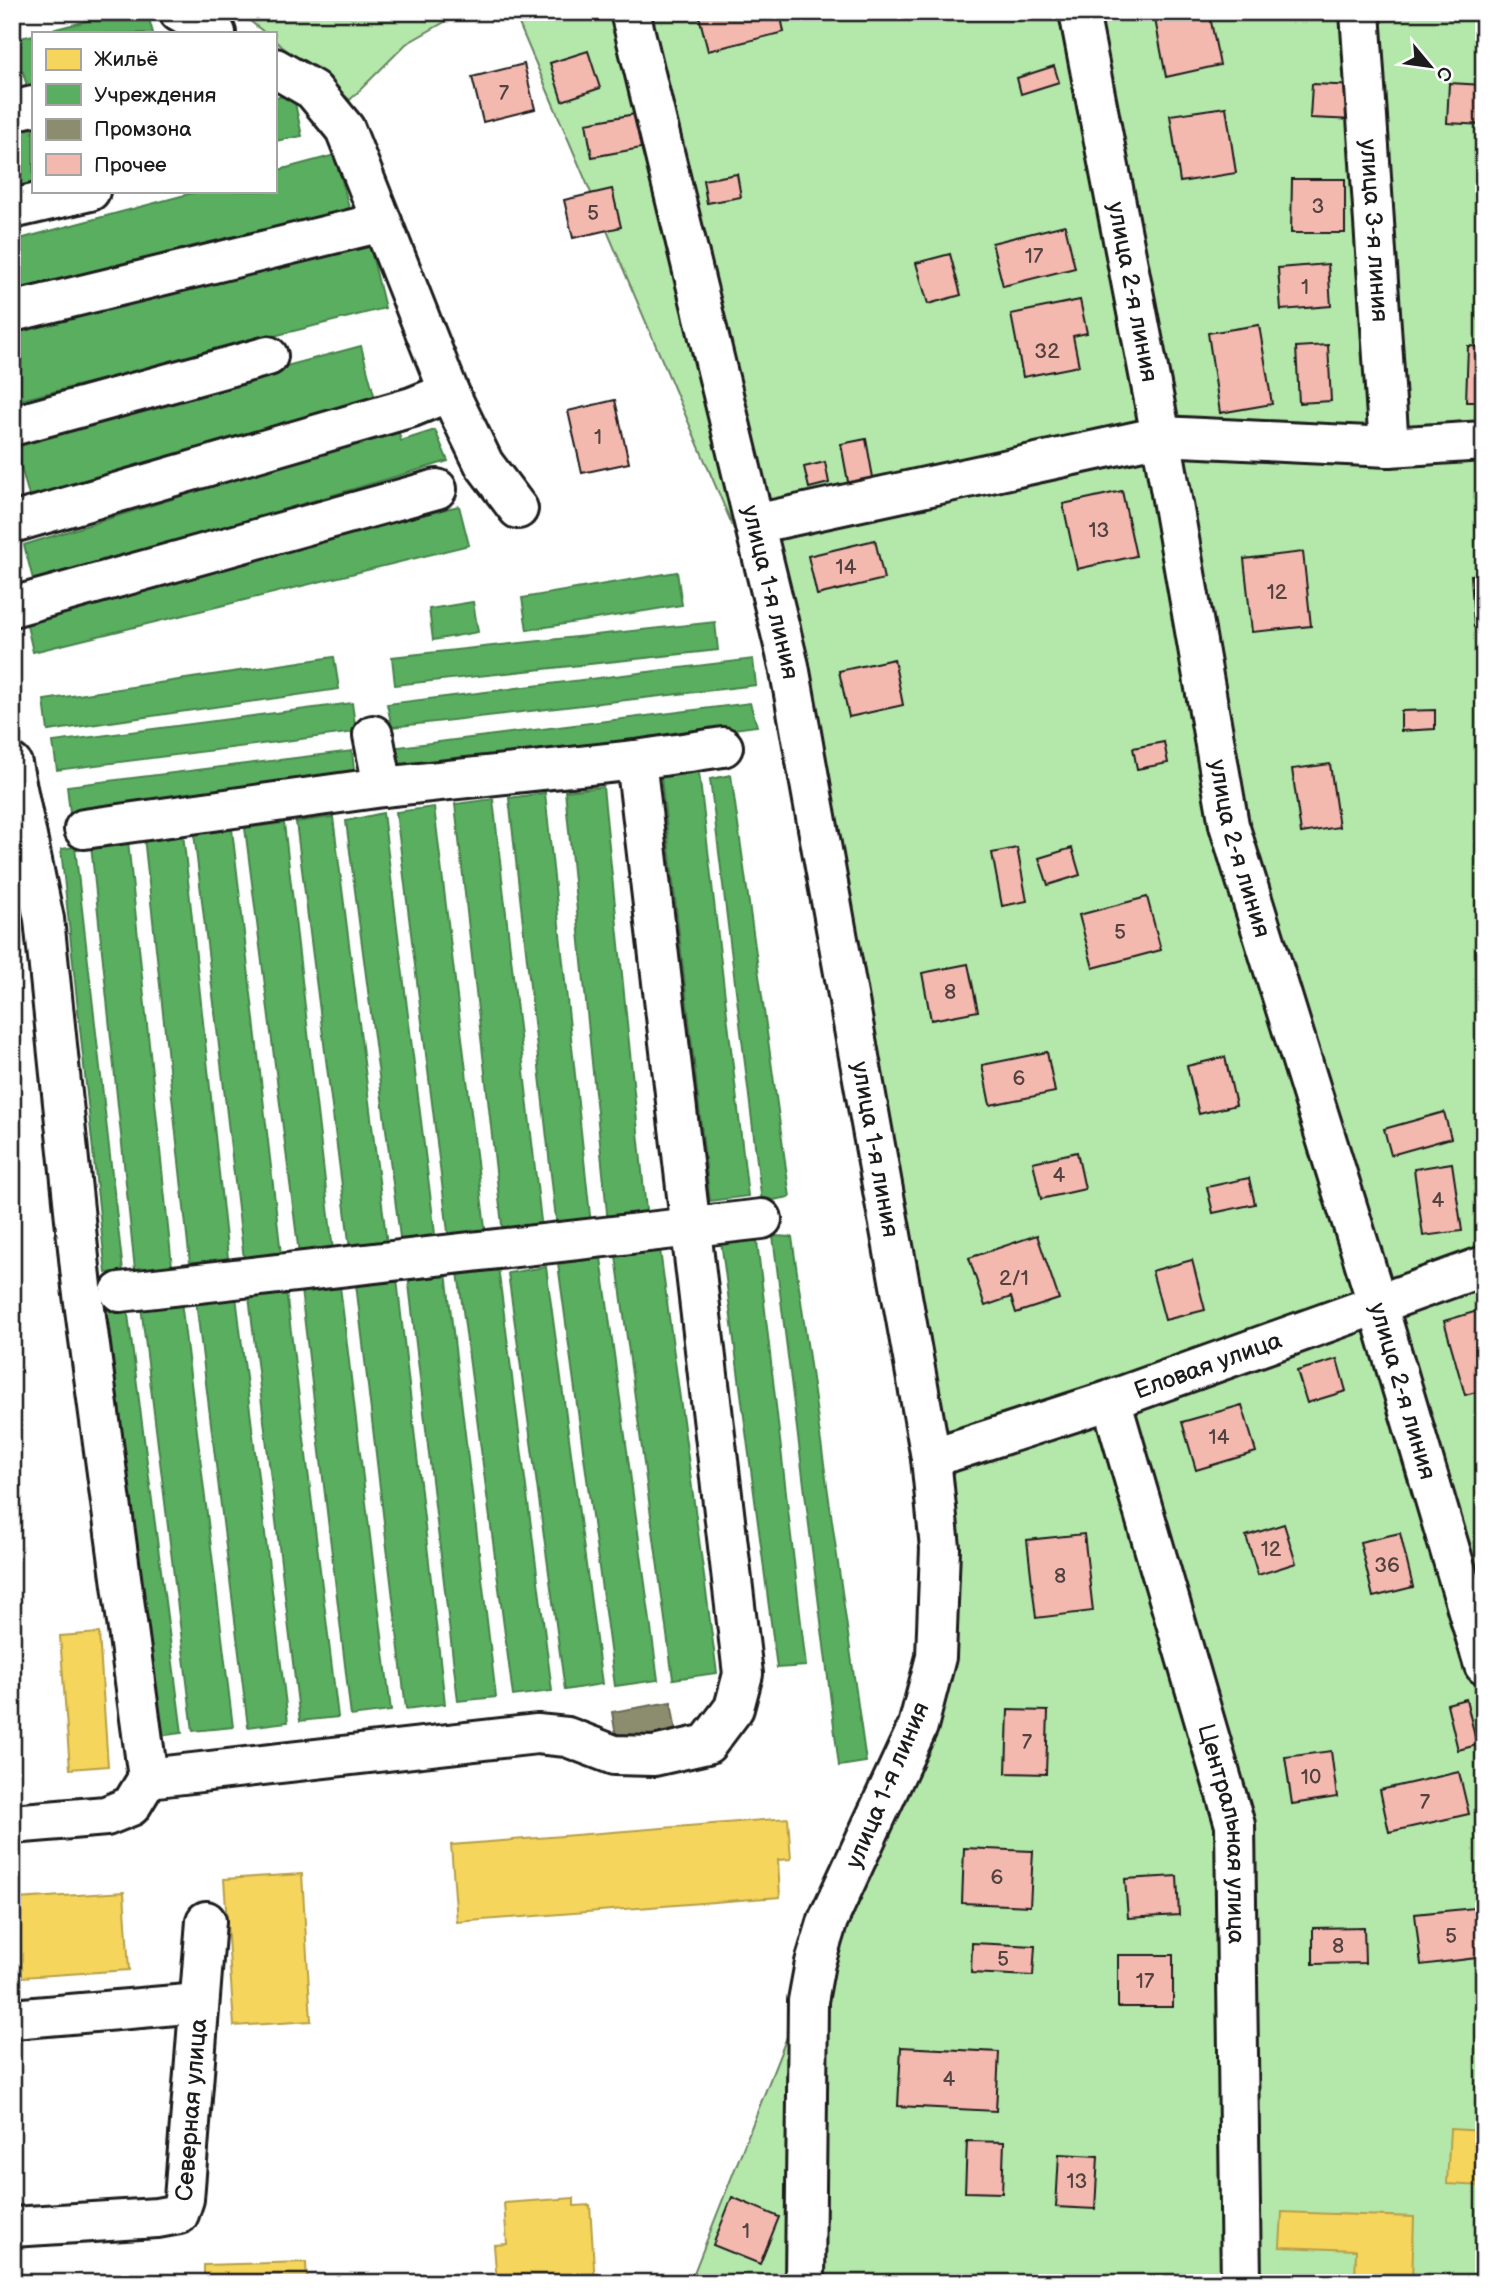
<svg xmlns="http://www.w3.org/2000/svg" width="1496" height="2295" viewBox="0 0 1496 2295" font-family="'Balsamiq Sans',sans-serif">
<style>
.green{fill:#b3e8aa;stroke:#688263;stroke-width:2}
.homes{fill:#f6d55c;stroke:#b59e49;stroke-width:2}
.public{fill:#5aae61;stroke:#47824c;stroke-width:2}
.industry{fill:#8c8c6e;stroke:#6a6a55;stroke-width:2}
.building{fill:#f3b8ae;stroke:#1c1c1c;stroke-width:2}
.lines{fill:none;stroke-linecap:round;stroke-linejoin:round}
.minor-casing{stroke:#1c1c1c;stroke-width:44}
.minor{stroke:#fff;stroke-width:38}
.labels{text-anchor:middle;stroke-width:7;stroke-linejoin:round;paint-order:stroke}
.number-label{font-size:21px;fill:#524340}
.street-label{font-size:24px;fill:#1c1c1c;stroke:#fff}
</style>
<rect width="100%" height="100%" fill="#fff"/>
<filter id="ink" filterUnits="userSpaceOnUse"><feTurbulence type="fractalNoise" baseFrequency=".0143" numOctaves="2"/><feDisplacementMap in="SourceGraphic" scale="14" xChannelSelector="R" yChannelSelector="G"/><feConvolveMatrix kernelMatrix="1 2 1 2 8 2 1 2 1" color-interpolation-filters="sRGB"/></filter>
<g filter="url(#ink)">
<g class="green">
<polygon points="239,12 457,12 455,16 406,44 350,100 275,41 275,33 265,33"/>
<polygon points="514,12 1484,12 1484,2283 690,2283 944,1638 802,689"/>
</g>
<g class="homes">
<polygon points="99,1633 108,1766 70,1769 60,1636"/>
<polygon points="788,1818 791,1859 778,1860 780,1897 457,1922 451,1845"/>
<polygon points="302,1874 311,2021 234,2026 224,1879"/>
<polygon points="124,1892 129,1970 22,1977 17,1899"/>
<polygon points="1450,2129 1484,2131 1484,2186 1447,2184"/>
<polygon points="574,2198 574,2206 590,2205 595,2283 497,2283 494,2245 507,2244 504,2203"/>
<polygon points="1282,2212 1414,2217 1412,2283 1355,2283 1356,2250 1280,2247"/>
<polygon points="306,2262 307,2283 204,2283 204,2265"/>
</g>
<g class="public">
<polygon points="122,12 147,12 153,33 40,33"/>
<polygon points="33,35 33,96 30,97 23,72 12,75 12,40"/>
<polygon points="293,94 302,136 275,141 275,98"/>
<polygon points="33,118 33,191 12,197 12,122"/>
<polygon points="335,155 350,211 12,301 12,241 200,191 275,191 275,171"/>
<polygon points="368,239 385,308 12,402 12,329"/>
<polygon points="361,346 377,406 30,499 13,439"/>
<polygon points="398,429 401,441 435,430 448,461 34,583 24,545"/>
<polygon points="459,506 469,545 33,652 24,612"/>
<polygon points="677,572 682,605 527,630 522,598"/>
<polygon points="473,602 478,632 433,640 429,609"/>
<polygon points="715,622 718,650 395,685 392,657"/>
<polygon points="334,657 339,689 48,731 44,700"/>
<polygon points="753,659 756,685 392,727 387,704"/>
<polygon points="352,703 356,732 57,770 53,742"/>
<polygon points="750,703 757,726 396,773 390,748"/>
<polygon points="352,751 355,778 70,813 67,786"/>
<polygon points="699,772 748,1196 710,1201 661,777"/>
<polygon points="731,775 790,1197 762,1202 710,779"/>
<polygon points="603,787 647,1220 608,1223 565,791"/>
<polygon points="545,793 591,1225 557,1228 509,798"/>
<polygon points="493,799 542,1230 503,1234 455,804"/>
<polygon points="434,807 486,1236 449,1240 396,812"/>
<polygon points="383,813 436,1242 401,1245 346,821"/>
<polygon points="333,817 387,1244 350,1249 296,822"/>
<polygon points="284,823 333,1251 299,1254 245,828"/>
<polygon points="232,829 281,1254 244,1259 194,833"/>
<polygon points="183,833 228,1258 190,1263 144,837"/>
<polygon points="128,841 172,1266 135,1270 91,845"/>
<polygon points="75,847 123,1271 106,1273 61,849"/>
<polygon points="773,1236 792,1237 866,1762 839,1766"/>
<polygon points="721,1241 757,1241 806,1666 777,1668"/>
<polygon points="660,1250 717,1673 673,1679 616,1256"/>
<polygon points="601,1258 658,1680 615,1686 558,1264"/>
<polygon points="498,1267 552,1691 513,1696 458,1272"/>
<polygon points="546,1267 602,1684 565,1690 508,1273"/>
<polygon points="446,1272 496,1697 458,1701 408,1276"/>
<polygon points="397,1279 445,1704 406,1709 356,1284"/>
<polygon points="340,1286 391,1711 351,1716 301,1290"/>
<polygon points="286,1291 338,1717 300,1721 249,1296"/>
<polygon points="236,1296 288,1722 248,1727 196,1301"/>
<polygon points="181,1301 233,1727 193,1731 141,1306"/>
<polygon points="127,1307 182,1733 159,1736 107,1309"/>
</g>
<polygon class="industry" points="671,1702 676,1732 617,1742 612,1712"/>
<g class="building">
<polygon points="698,12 780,12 784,32 708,51"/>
<polygon points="1161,12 1209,12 1220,65 1166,77 1154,14"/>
<polygon points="588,51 600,88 562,101 550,63"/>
<polygon points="524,64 535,109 483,122 472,77"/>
<polygon points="1054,66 1059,82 1021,94 1017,78"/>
<polygon points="1449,83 1484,85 1484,125 1447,123"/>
<polygon points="1312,84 1358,86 1356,120 1310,118"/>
<polygon points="1226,107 1236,173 1180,182 1170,115"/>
<polygon points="635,114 641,148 592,157 586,123"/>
<polygon points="737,174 741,197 707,203 703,180"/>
<polygon points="1292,179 1345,179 1345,233 1291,233"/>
<polygon points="612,189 621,227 573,238 564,200"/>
<polygon points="1065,225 1075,268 1003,286 992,243"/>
<polygon points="950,254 961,295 928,304 916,263"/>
<polygon points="1328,264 1331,306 1281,310 1278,268"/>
<polygon points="1080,300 1087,333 1073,336 1079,366 1023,377 1011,314"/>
<polygon points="1259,325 1272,404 1220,413 1208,333"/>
<polygon points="1328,345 1331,401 1299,403 1296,347"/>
<polygon points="1468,346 1484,347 1484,402 1466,402"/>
<polygon points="615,400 629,463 582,473 568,411"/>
<polygon points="866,439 874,483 849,487 841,444"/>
<polygon points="825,462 829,483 809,488 804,467"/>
<polygon points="1122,491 1136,556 1077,569 1063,504"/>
<polygon points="875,540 884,579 817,595 808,556"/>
<polygon points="1303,552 1311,626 1252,632 1244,559"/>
<polygon points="1484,574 1484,626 1474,627 1471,575"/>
<polygon points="894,659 903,705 849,717 839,671"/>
<polygon points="1435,710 1435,729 1401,731 1401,711"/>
<polygon points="1164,742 1168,763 1137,769 1133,748"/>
<polygon points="1330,764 1339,827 1301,833 1292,769"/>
<polygon points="1017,848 1027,901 1002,906 992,853"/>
<polygon points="1072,848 1080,875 1048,885 1039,858"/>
<polygon points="1147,897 1161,950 1093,968 1079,915"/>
<polygon points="968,964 978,1011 931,1020 922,973"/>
<polygon points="1047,1052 1055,1092 990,1105 982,1065"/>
<polygon points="1225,1057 1236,1105 1199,1114 1187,1066"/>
<polygon points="1444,1112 1451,1138 1391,1155 1384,1129"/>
<polygon points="1077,1152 1085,1189 1041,1199 1033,1162"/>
<polygon points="1452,1163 1462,1231 1423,1236 1414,1169"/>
<polygon points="1249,1178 1255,1204 1213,1213 1207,1187"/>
<polygon points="1037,1235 1059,1299 1016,1313 1011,1297 985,1306 969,1258"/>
<polygon points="1192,1260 1205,1310 1165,1320 1152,1271"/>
<polygon points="1484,1309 1484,1390 1465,1395 1444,1321"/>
<polygon points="1337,1359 1346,1391 1307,1403 1297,1371"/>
<polygon points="1242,1405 1256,1452 1196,1470 1182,1422"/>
<polygon points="1284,1524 1296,1563 1258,1575 1246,1536"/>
<polygon points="1400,1533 1413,1587 1373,1597 1360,1542"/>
<polygon points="1084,1534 1093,1611 1036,1618 1027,1540"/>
<polygon points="1466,1699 1477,1745 1458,1750 1447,1704"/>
<polygon points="1008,1710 1048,1711 1046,1774 1006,1773"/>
<polygon points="1331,1751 1337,1797 1292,1804 1285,1757"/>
<polygon points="1459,1772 1469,1814 1389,1832 1380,1790"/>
<polygon points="964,1848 1033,1851 1030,1906 962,1903"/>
<polygon points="1177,1876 1179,1915 1128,1918 1125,1879"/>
<polygon points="1484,1907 1484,1957 1421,1965 1415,1914"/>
<polygon points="1364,1927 1365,1963 1313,1964 1313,1928"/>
<polygon points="972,1943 1035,1946 1033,1976 971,1973"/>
<rect x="1118" y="1955" width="55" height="52"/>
<polygon points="901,2047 999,2052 996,2111 898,2106"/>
<polygon points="967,2141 1004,2142 1002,2193 965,2192"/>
<polygon points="1059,2154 1098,2156 1095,2209 1056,2207"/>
<polygon points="732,2197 779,2217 760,2264 713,2245"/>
</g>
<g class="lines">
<g class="minor-casing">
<g id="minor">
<polyline points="179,12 216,33"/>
<path id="s1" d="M630,12L789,666L931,1458L940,1548L936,1657L918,1726L828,1920L815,1963L808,2001L805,2283"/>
<path id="s2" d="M1079,12L1161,436L1229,825L1377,1303L1484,1665"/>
<path id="s3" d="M1360,12L1389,447"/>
<polyline points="275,68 313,90 345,129 449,392 484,464 518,509"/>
<polyline points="12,111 33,106"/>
<polyline points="12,209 90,191"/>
<polyline points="12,312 382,222"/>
<polyline points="12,426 268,356"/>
<polyline points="12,523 412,407 449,392"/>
<polyline points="755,524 1161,436 1389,447 1484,441"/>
<polyline points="12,607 437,489"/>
<polyline points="373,735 383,787"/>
<polyline points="12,764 44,919 82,1287 148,1778"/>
<polyline points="84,829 383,787 636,760 723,747"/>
<polyline points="120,1292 762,1219"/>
<path id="s4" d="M1111,1400L1235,1825L1241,2283"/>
<path id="s5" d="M931,1458L1111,1400L1484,1266"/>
<polyline points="148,1778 537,1734 567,1737 614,1755 654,1756 707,1744 734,1708 743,1674 636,760"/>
<polyline points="12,1824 106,1816 131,1806 148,1778"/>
<polyline points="12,2019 199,2003"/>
<path id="s6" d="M12,2227L157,2218L179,2214L184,2199L206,1921"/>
</g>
</g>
<use href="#minor" class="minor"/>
</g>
</g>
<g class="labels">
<g class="number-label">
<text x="504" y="100">7</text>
<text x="1318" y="213">3</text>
<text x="593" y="220">5</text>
<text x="1034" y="263">17</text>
<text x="1305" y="294">1</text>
<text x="1047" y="358">32</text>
<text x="598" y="444">1</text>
<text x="1099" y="537">13</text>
<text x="846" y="574">14</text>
<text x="1277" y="599">12</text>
<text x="1120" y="939">5</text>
<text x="950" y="999">8</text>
<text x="1019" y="1085">6</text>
<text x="1059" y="1182">4</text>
<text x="1438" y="1207">4</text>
<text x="1014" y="1285">2/1</text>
<text x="1219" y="1444">14</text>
<text x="1271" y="1556">12</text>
<text x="1387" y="1572">36</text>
<text x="1060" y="1583">8</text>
<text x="1027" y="1749">7</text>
<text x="1311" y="1784">10</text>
<text x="1425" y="1809">7</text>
<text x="997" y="1884">6</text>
<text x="1451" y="1943">5</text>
<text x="1338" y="1953">8</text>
<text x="1003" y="1966">5</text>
<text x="1145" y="1988">17</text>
<text x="949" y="2086">4</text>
<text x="1077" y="2188">13</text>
<text x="746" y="2238">1</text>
</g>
<g class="street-label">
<text dy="8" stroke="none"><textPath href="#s3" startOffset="219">улица 3-я линия</textPath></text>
<text dy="8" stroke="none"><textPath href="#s2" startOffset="285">улица 2-я линия</textPath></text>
<text dy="8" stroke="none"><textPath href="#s1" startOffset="597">улица 1-я линия</textPath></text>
<text dy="8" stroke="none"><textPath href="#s2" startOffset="852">улица 2-я линия</textPath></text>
<text dy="8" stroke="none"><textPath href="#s1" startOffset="1164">улица 1-я линия</textPath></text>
<text dy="8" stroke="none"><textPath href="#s5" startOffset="292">Еловая улица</textPath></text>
<text dy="8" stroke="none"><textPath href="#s2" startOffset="1419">улица 2-я линия</textPath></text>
<text transform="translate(887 1785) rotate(-67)" y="8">улица 1-я линия</text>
<text dy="8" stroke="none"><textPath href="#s4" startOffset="450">Центральная улица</textPath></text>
<text dy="8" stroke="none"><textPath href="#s6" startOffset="273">Северная улица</textPath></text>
</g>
</g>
<rect width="1496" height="2295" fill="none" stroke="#fff" stroke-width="42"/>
<rect x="21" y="21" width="1454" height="2253" fill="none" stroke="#1c1c1c" stroke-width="2.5" filter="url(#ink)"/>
<rect x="32" y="32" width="245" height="161" fill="#ffffff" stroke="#a4a4a4" stroke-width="2"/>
<rect x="46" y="49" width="35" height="21" fill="#f6d55c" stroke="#a4a4a4" stroke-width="2"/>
<text x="94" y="66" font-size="21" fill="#1c1c1c">Жильё</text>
<rect x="46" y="84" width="35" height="21" fill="#5aae61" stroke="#a4a4a4" stroke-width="2"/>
<text x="94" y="102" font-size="21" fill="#1c1c1c">Учреждения</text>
<rect x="46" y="119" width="35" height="21" fill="#8c8c6e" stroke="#a4a4a4" stroke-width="2"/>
<text x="94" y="136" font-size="21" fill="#1c1c1c">Промзона</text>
<rect x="46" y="154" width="35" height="21" fill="#f3b8ae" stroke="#a4a4a4" stroke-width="2"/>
<text x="94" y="172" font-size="21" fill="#1c1c1c">Прочее</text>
<g transform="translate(1430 66) rotate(119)" stroke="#ffffff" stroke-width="5" paint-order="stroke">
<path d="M0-5L12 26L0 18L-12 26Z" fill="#1c1c1c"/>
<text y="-10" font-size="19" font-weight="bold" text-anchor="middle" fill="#1c1c1c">С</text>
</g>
</svg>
